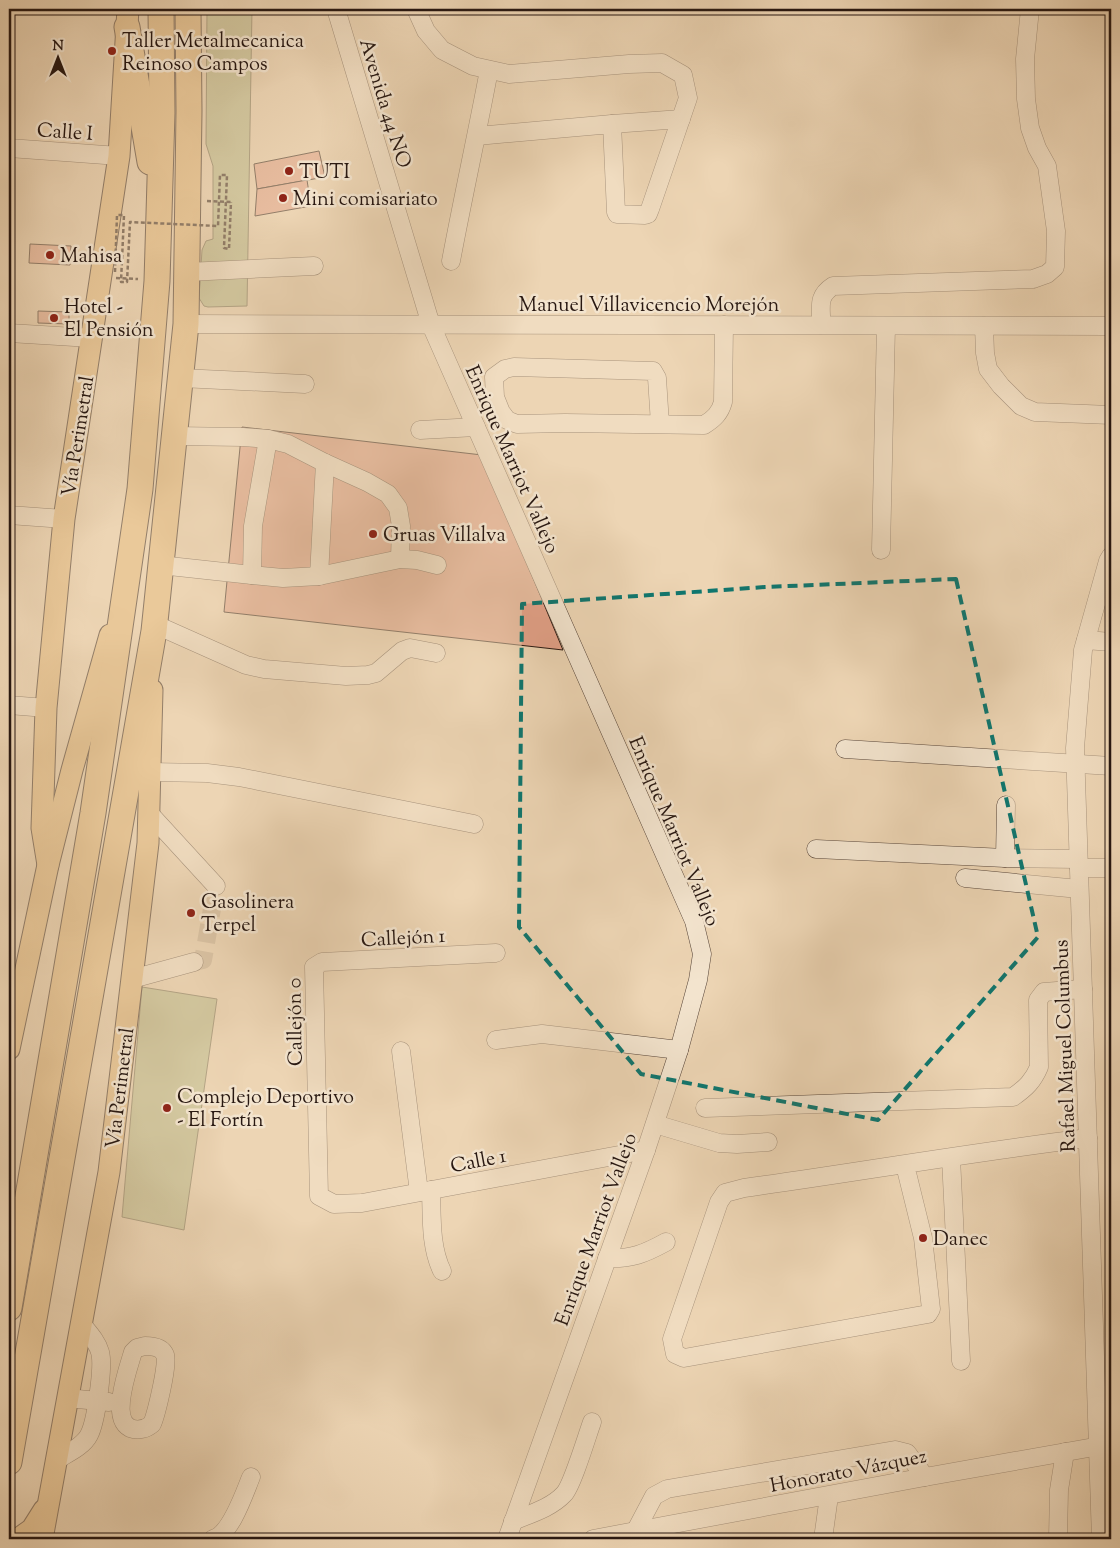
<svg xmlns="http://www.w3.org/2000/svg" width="1120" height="1548" viewBox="0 0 1120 1548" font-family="'Sorts Mill Goudy',serif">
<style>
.green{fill:#b9bd8c;stroke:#706a4e}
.building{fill:#e4a289;stroke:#271711}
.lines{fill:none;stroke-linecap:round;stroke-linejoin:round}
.minor-tunnel{stroke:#c5af93;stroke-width:18;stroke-dasharray:18 9;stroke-linecap:butt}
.minor-casing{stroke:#58463a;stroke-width:19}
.major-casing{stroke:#271711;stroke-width:23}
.highway-casing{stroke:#271711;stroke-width:27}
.path{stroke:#271711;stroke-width:2.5;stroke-dasharray:4 2.5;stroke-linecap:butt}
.minor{stroke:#f3e4ce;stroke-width:18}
.major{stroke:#e6ba7a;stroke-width:21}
.highway{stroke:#e6ba7a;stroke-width:25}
.path-bridge{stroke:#271711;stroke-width:2.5;stroke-dasharray:4 2.5;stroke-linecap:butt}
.marked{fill:none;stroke:#0f766e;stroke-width:4;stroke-dasharray:10 6;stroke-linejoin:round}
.poi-dot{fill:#8f2418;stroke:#f3e4ce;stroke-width:2}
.labels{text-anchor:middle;stroke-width:5;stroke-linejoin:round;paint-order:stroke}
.poi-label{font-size:20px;fill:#271711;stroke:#f3e4ce;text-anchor:start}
.street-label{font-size:20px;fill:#271711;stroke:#f3e4ce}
</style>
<rect width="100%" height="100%" fill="#edd5b4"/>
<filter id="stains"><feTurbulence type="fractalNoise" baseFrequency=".004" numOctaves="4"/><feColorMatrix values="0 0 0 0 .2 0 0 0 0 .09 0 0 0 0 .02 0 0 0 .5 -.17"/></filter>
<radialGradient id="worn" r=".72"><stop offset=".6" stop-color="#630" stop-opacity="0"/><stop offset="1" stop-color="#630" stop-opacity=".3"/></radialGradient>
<g class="green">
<polygon points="207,9 252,9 247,306 208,307 204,306 199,298 202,250 206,241 213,239 213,166 206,144"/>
<polygon points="142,987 217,999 184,1230 122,1217"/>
</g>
<g class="building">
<polygon points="319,151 325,177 257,189 254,164"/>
<polygon points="307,180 311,206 255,216 257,189"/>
<polygon points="30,244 71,246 70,265 29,263"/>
<polygon points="38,311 69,312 69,324 38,323"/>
<polygon points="242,427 482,455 563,650 224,612"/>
</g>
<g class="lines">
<polyline class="minor-tunnel" points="194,962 203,960 216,886"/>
<g class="minor-casing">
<g id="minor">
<polyline points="336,9 431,325 694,921 702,954 698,980 679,1050 646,1150 507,1539"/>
<polyline points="416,9 426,31 442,50 473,66 509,74 629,64 662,63 683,75 688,98 650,209 648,214 645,215 617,214 616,212 612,124 477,136"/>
<polyline points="612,124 681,119"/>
<polyline points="9,148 119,156"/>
<path d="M451,261C463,197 477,134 489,70"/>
<polyline points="187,272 314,266"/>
<polyline points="186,324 1111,326"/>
<path d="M821,325C822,308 816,297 833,286L1033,279L1047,274L1055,267L1056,231L1047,166L1037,148L1030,128L1026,99L1025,59L1030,9"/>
<polyline points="984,326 985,353 988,369 1001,386 1021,406 1035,412 1111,415"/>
<polyline points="9,333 91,338"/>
<polyline points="181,378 305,384"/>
<path d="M660,424L657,378L653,371L514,367L505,369L494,377L495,397L501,412L507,420L517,424L565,423L704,425C714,419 720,413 723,402L724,325"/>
<polyline points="420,430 476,427"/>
<polyline points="174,436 243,437 268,439 288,444 325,463 367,482 388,494 398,508 401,526 400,559"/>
<polyline points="268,439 253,526 252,575 283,578 319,576 400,559 417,560 437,565"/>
<polyline points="9,515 64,519"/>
<polyline points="881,550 886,326"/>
<polyline points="160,565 252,575"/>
<polyline points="319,576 325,463"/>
<polyline points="154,624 246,665 264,669 346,676 368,675 376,673 402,651 410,648 436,653"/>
<polyline points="1086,640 1111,642"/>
<polyline points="9,705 46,708"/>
<polyline points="845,749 1111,766"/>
<polyline points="150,772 207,773 239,777 474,824"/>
<polyline points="1006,805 1005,858 1078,859"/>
<polyline points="149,813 216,886"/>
<polyline points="816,849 1005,858"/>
<polyline points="1079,868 1111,868"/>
<polyline points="965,878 1079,889"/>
<polyline points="496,953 322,962 314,967 319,1196 334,1204 362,1203 646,1150"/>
<polyline points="132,979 194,962"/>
<polyline points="496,1040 542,1034 679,1050"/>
<polyline points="401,1051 419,1192"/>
<path d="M705,1108L1013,1097C1026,1088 1033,1081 1039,1067L1038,1000L1044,992L1083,989"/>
<polyline points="655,1124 719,1143 737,1144 768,1142"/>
<polyline points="951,1158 961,1361"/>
<path d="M905,1165L923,1238L931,1309L928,1314L684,1358L675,1354L672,1339L719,1202L725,1193L744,1188C859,1172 973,1152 1088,1138"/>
<path d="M431,1190C432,1217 430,1246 442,1271"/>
<path d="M607,1258C632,1259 644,1254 666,1242"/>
<path d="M145,1346C153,1346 162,1347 165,1355C169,1362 156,1415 152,1424C146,1429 138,1431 130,1428C110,1418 128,1369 133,1352L137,1348Z"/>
<polyline points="67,1398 109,1402"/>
<path d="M55,1461C66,1454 83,1447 89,1435C96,1422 104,1366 100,1352C97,1341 88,1332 81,1323"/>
<path d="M513,1521C530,1514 551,1508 564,1494C572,1486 587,1436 592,1422"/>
<polyline points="635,1532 654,1496 667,1489 895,1450 907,1453 925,1477"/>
<path d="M213,1539C231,1534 244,1494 251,1477"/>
<polyline points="593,1539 925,1477 1111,1444"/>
<polyline points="823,1539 829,1496"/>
<polyline points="1058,1539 1059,1490 1065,1452"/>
<polyline points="1101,1539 1075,748 1083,650 1108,561 1111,556"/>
</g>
</g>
<g class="major-casing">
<g id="major">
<polyline points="48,865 42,828 46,708 64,519 119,156 128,9"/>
<polyline points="9,1049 48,865 72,770 110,635"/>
<polyline points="18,1539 32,1529 44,1510"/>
<polyline points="42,1539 109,1172 148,843 152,690"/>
</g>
</g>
<g class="highway-casing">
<g id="highway">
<polyline points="127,27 150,162"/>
<polyline points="9,1308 93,813 140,489 157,281 162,113 161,9"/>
<polyline points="9,1462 154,631 186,324 189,111 188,9"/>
</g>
</g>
<g class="path">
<polyline points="207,201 231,202"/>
<polyline points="116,278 138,279"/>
</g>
<use href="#minor" class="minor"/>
<use href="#major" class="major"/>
<use href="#highway" class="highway"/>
<polyline class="path-bridge" points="115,272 117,215 124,215 121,282 127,282 130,222 218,226 220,175 227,175 224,248 229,249 231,202"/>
</g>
<path d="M0 0H1120V1548H0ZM956,579L1038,937L878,1120L641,1074L519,927L522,604L765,587Z" fill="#edd5b4" fill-opacity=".55" fill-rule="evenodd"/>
<path class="marked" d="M956,579L1038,937L878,1120L641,1074L519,927L522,604L765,587Z"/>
<g class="poi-dot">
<circle cx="112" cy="51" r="5"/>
<circle cx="289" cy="171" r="5"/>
<circle cx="283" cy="198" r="5"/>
<circle cx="50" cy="255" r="5"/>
<circle cx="54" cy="318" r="5"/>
<circle cx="373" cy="534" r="5"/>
<circle cx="191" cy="913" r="5"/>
<circle cx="167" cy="1108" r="5"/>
<circle cx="923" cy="1238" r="5"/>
</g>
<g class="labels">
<g class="poi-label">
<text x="122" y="47">Taller Metalmecanica<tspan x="122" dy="23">Reinoso Campos</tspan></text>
<text x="299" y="178">TUTI</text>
<text x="293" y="205">Mini comisariato</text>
<text x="60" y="262">Mahisa</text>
<text x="64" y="313">Hotel -<tspan x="64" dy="23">El Pensión</tspan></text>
<text x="383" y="541">Gruas Villalva</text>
<text x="201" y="908">Gasolinera<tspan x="201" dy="23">Terpel</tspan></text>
<text x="177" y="1103">Complejo Deportivo<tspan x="177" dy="23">- El Fortín</tspan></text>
<text x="933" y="1245">Danec</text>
</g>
<g class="street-label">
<text transform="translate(386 103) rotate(73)" y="7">Avenida 44 NO</text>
<text transform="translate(65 131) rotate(4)" y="7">Calle I</text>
<text x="649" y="311">Manuel Villavicencio Morejón</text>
<text transform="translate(77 436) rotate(-81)" y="7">Vía Perimetral</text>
<text transform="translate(513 459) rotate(66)" y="7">Enrique Marriot Vallejo</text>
<text transform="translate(675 831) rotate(67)" y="7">Enrique Marriot Vallejo</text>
<text transform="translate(403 937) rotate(-3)" y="7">Callejón 1</text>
<text transform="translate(294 1022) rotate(-91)" y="7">Callejón 0</text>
<text transform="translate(1064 1046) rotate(-92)" y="7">Rafael Miguel Columbus</text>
<text transform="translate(119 1088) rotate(-83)" y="7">Vía Perimetral</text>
<text transform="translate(478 1160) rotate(-11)" y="7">Calle 1</text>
<text transform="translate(595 1229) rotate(-70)" y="7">Enrique Marriot Vallejo</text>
<text transform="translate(848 1470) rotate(-11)" y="7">Honorato Vázquez</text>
</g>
</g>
<rect width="1120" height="1548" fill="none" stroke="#edd5b4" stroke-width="30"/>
<rect x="10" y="10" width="1100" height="1528" fill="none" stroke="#271711" stroke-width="2.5"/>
<rect x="15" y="15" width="1090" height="1518" fill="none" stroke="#271711"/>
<g transform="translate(58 58)" stroke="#f3e4ce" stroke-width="4" paint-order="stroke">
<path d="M0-4L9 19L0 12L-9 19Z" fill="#271711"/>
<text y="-8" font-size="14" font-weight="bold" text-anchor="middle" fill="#271711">N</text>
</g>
<rect width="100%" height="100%" filter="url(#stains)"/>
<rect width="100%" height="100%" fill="url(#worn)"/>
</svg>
